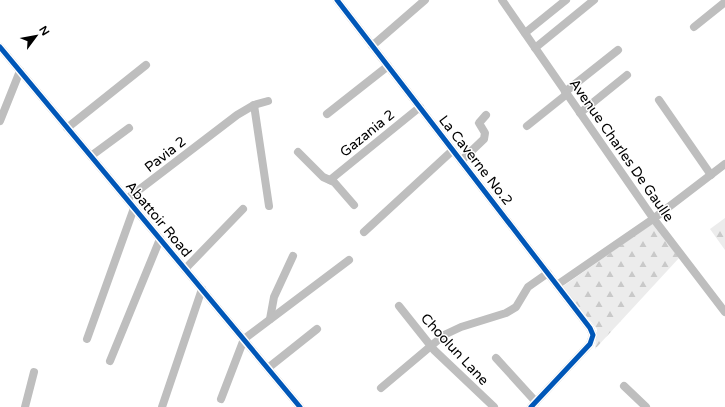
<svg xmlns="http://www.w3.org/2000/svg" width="725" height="407" viewBox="0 0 725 407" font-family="'Varela Round',sans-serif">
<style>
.forest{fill:url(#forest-firs)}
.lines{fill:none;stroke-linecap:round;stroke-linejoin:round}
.minor{stroke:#bebebe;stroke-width:8}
.cycleway-casing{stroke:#fff;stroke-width:8}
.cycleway{stroke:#0057b8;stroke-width:5}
.labels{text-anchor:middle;stroke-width:3;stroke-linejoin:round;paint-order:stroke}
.street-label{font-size:14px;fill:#000;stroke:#fff}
</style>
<defs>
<pattern id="forest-firs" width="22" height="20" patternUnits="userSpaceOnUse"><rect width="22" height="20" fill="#ececec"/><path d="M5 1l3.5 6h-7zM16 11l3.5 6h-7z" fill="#c9c9c9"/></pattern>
</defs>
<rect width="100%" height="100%" fill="#fff"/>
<g class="forest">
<polygon points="725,218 725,250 710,229"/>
<polygon points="653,223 679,258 595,349 597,329 562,287"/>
</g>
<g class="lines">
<g class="minor">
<polyline points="337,0 590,328 593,335 590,344 531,407"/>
<polyline points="502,0 653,218 725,312"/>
<polyline points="694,27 725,2"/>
<polyline points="525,33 566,0"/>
<polyline points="372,46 425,0"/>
<polyline points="0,47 300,407"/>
<polyline points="535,48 594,0"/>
<polyline points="565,92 618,50"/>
<polyline points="659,100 711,175"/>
<polyline points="254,105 269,206"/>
<polyline points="580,113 627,75"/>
<polyline points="327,114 388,66"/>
<polyline points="0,121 20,71"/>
<polyline points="527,126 567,94"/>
<polyline points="67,128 146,65"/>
<polyline points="298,152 323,177 334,182 354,205"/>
<polyline points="91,156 129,128"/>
<polyline points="461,161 484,139 485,133 479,123 486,115"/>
<polyline points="330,180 420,107"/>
<polyline points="127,199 237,115 254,105 268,101"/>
<polyline points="364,232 453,150"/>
<polyline points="185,269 243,209"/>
<polyline points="557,285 653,219 725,164"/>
<polyline points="399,306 434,350 494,407"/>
<polyline points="270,319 274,297 293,256"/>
<polyline points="87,339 134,208"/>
<polyline points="496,358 536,402"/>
<polyline points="110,361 160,239"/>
<polyline points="268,368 317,329"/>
<polyline points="624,386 646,407"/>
<polyline points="381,388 444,335 461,327 506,313 516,307 528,287 548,273"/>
<polyline points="221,399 244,339 349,260"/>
<polyline points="25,407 34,372"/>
<polyline points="162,407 202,289"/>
</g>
<g class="cycleway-casing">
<g id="cycleway">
<polyline points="337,0 590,328 593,335 590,344 531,407"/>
<polyline points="0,47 300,407"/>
</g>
</g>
<use href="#cycleway" class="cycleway"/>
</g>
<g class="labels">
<g class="street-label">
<text transform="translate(367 133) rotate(-39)" y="5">Gazania 2</text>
<text transform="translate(622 150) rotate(55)" y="5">Avenue Charles De Gaulle</text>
<text transform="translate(165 154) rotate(-38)" y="5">Pavia 2</text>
<text transform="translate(476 160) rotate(52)" y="5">La Caverne No.2</text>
<text transform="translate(159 219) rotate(50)" y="5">Abattoir Road</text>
<text transform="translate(455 349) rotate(47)" y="5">Choolun Lane</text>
</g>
</g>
<g transform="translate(36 36) rotate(58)" stroke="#ffffff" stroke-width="3" paint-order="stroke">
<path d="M0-3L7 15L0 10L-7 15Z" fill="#000000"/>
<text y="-6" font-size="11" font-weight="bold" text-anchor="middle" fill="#000000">N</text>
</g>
</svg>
